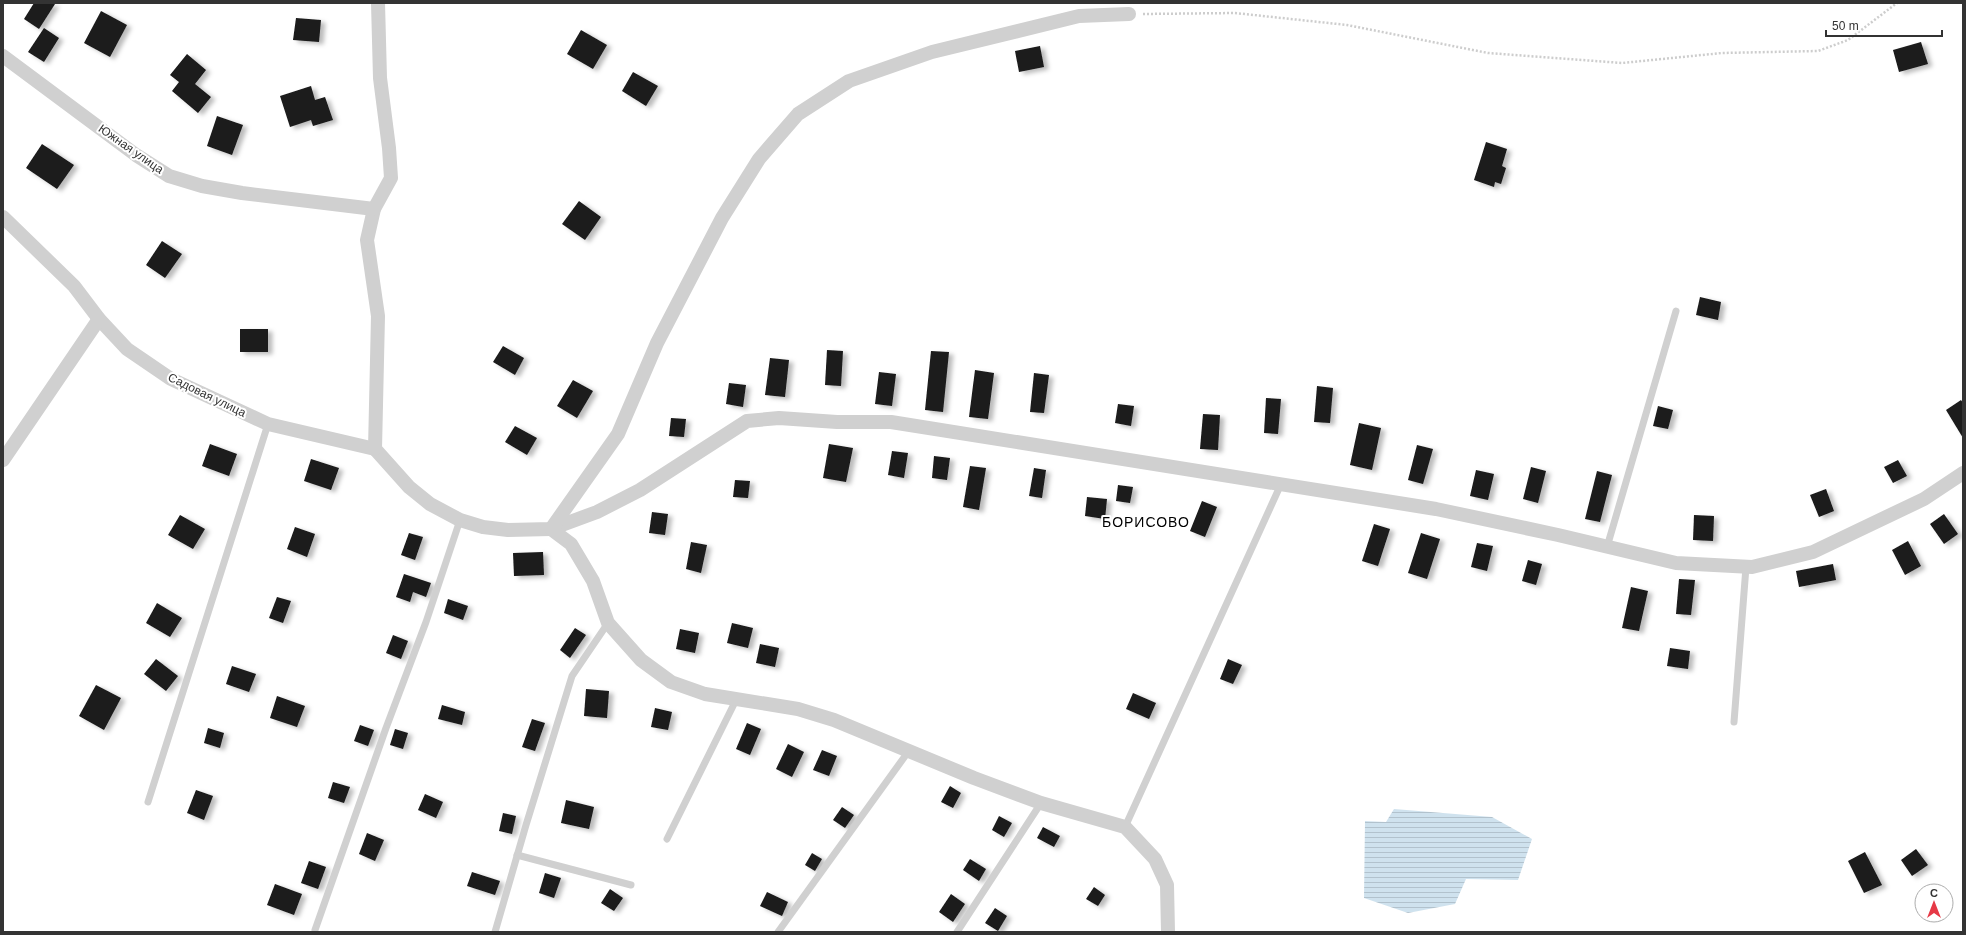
<svg xmlns="http://www.w3.org/2000/svg" width="1966" height="935" viewBox="0 0 1966 935" font-family="Helvetica,sans-serif">
<style>
.water{fill:url(#water-rules)}
.building{fill:#1a1a1a;filter:url(#shadow)}
.lines{fill:none;stroke-linecap:round;stroke-linejoin:round}
.path{stroke:#cdcdcd;stroke-width:2.5;stroke-dasharray:2 2;stroke-linecap:butt}
.service{stroke:#d0d0d0;stroke-width:7}
.minor{stroke:#d0d0d0;stroke-width:14}
.labels{text-anchor:middle;stroke-width:4;stroke-linejoin:round;paint-order:stroke}
.street-label{font-size:12px;fill:#333;stroke:#fff}
.quarter-label{font-size:14px;letter-spacing:1px;fill:#000;stroke:#fff}
</style>
<defs>
<pattern id="water-rules" width="6" height="5" patternUnits="userSpaceOnUse"><rect width="6" height="5" fill="#cfe2ee"/><path d="M0 2.5h6" fill="none" stroke="#b2c2cd"/></pattern>
<filter id="shadow"><feDropShadow dx="4.5" dy="2.5" stdDeviation="2" flood-color="#0004"/></filter>
</defs>
<rect width="100%" height="100%" fill="#fff"/>
<polygon class="water" points="1394,809 1492,817 1532,839 1518,880 1466,879 1455,904 1408,913 1364,898 1365,821 1386,822"/>
<g class="building">
<polygon points="34,3 55,4 39,29 24,19"/>
<polygon points="101,11 127,25 110,57 84,43"/>
<polygon points="296,18 321,20 319,42 293,40"/>
<polygon points="44,28 59,38 44,62 28,52"/>
<polygon points="581,30 607,45 593,69 567,54"/>
<polygon points="1921,42 1928,64 1899,72 1893,50"/>
<polygon points="1040,46 1044,67 1019,72 1015,51"/>
<polygon points="187,54 206,70 195,84 211,97 198,113 172,91 179,82 170,75"/>
<polygon points="633,72 658,86 646,106 622,91"/>
<polygon points="311,86 315,100 325,97 333,120 313,126 311,120 290,127 280,96"/>
<polygon points="217,116 243,125 232,155 207,146"/>
<polygon points="1486,142 1507,149 1502,166 1506,168 1501,184 1495,182 1494,187 1474,180"/>
<polygon points="42,144 74,165 57,189 26,168"/>
<polygon points="579,201 601,217 585,240 562,224"/>
<polygon points="162,241 182,254 165,278 146,265"/>
<polygon points="1700,297 1721,302 1718,320 1696,315"/>
<rect x="240" y="329" width="28" height="23"/>
<polygon points="503,346 524,358 515,375 493,362"/>
<polygon points="827,350 843,351 841,386 825,385"/>
<polygon points="931,351 949,352 943,412 925,410"/>
<polygon points="770,358 789,360 785,397 765,395"/>
<polygon points="975,370 994,373 988,419 969,417"/>
<polygon points="879,372 896,374 892,406 875,404"/>
<polygon points="1034,373 1049,375 1044,413 1030,412"/>
<polygon points="573,380 593,391 577,418 557,406"/>
<polygon points="729,383 746,385 743,407 726,404"/>
<polygon points="1317,386 1333,388 1330,423 1314,422"/>
<polygon points="1266,398 1281,399 1278,434 1264,433"/>
<polygon points="1961,400 1963,403 1963,438 1946,410"/>
<polygon points="1118,404 1134,406 1131,426 1115,423"/>
<polygon points="1658,406 1673,410 1668,429 1653,426"/>
<polygon points="1203,414 1220,415 1218,450 1200,449"/>
<polygon points="671,418 686,419 684,437 669,436"/>
<polygon points="1359,423 1381,428 1372,470 1350,465"/>
<polygon points="515,426 537,438 527,455 505,442"/>
<polygon points="210,444 237,454 229,476 202,466"/>
<polygon points="829,444 853,448 846,482 823,478"/>
<polygon points="1417,445 1433,449 1423,484 1408,480"/>
<polygon points="892,451 908,453 904,478 888,475"/>
<polygon points="934,456 950,458 947,480 932,478"/>
<polygon points="311,459 339,468 331,490 304,481"/>
<polygon points="1898,460 1907,476 1893,483 1884,467"/>
<polygon points="970,466 986,468 979,510 963,507"/>
<polygon points="1531,467 1546,471 1538,503 1523,499"/>
<polygon points="1034,468 1046,470 1042,498 1029,496"/>
<polygon points="1476,470 1494,474 1488,500 1470,496"/>
<polygon points="1597,471 1612,475 1600,522 1585,519"/>
<polygon points="735,480 750,481 748,498 733,497"/>
<polygon points="1118,485 1133,487 1130,503 1116,501"/>
<polygon points="1826,489 1834,511 1819,517 1810,495"/>
<polygon points="1087,497 1107,499 1105,519 1085,516"/>
<polygon points="1202,501 1217,507 1205,537 1190,531"/>
<polygon points="652,512 668,514 665,535 649,533"/>
<polygon points="1944,514 1958,534 1944,544 1930,524"/>
<polygon points="180,515 205,529 193,549 168,535"/>
<polygon points="1694,515 1714,516 1713,541 1693,540"/>
<polygon points="1374,524 1390,529 1378,566 1362,561"/>
<polygon points="295,527 315,534 307,557 287,549"/>
<polygon points="409,533 423,537 415,560 401,555"/>
<polygon points="1421,533 1440,539 1427,579 1408,573"/>
<polygon points="1908,541 1921,566 1905,575 1892,550"/>
<polygon points="691,542 707,545 701,573 686,569"/>
<polygon points="1477,543 1493,546 1487,571 1471,567"/>
<polygon points="543,552 544,575 514,576 513,553"/>
<polygon points="1528,560 1542,564 1536,585 1522,581"/>
<polygon points="1833,564 1836,580 1799,587 1796,571"/>
<polygon points="404,574 431,583 426,597 413,592 410,602 396,597"/>
<polygon points="1679,579 1695,580 1691,615 1676,614"/>
<polygon points="1631,587 1648,591 1639,631 1622,628"/>
<polygon points="277,597 291,601 283,623 269,618"/>
<polygon points="448,599 468,606 463,620 444,613"/>
<polygon points="157,603 182,618 170,637 146,623"/>
<polygon points="732,623 753,628 748,648 727,643"/>
<polygon points="575,628 586,635 570,658 560,650"/>
<polygon points="680,629 699,633 695,653 676,649"/>
<polygon points="393,635 408,641 401,659 386,653"/>
<polygon points="760,644 779,648 775,667 756,663"/>
<polygon points="1670,648 1690,651 1688,669 1667,666"/>
<polygon points="156,659 178,676 166,691 144,674"/>
<polygon points="1228,659 1242,665 1233,684 1220,679"/>
<polygon points="232,666 256,674 249,692 226,684"/>
<polygon points="96,685 121,698 104,730 79,716"/>
<polygon points="586,689 609,691 607,718 584,716"/>
<polygon points="1133,693 1156,703 1149,719 1126,709"/>
<polygon points="277,696 305,706 297,727 270,718"/>
<polygon points="442,705 465,712 462,725 438,719"/>
<polygon points="655,708 672,712 668,730 651,727"/>
<polygon points="532,719 545,723 535,751 522,747"/>
<polygon points="747,723 761,729 750,755 736,749"/>
<polygon points="360,725 374,730 368,746 354,741"/>
<polygon points="208,728 224,733 220,748 204,743"/>
<polygon points="395,729 408,733 403,749 390,745"/>
<polygon points="788,744 804,752 792,777 776,769"/>
<polygon points="822,750 837,756 829,776 813,770"/>
<polygon points="333,782 350,787 344,803 328,798"/>
<polygon points="950,786 961,793 953,808 941,802"/>
<polygon points="196,790 213,796 204,820 187,813"/>
<polygon points="425,794 443,802 436,818 418,810"/>
<polygon points="566,800 594,807 589,829 561,823"/>
<polygon points="842,807 854,815 845,828 833,820"/>
<polygon points="503,813 516,816 512,834 499,831"/>
<polygon points="999,816 1012,823 1004,837 992,830"/>
<polygon points="1043,827 1060,836 1054,847 1037,838"/>
<polygon points="367,833 384,840 375,861 359,854"/>
<polygon points="1916,849 1928,865 1912,876 1901,860"/>
<polygon points="1865,852 1882,885 1864,893 1848,861"/>
<polygon points="812,853 822,859 815,871 805,865"/>
<polygon points="970,859 986,869 979,881 963,870"/>
<polygon points="309,861 326,867 318,889 301,883"/>
<polygon points="472,872 500,881 495,895 467,886"/>
<polygon points="545,873 561,878 554,898 539,893"/>
<polygon points="275,884 302,894 294,915 267,905"/>
<polygon points="1094,887 1105,895 1098,906 1086,899"/>
<polygon points="610,889 623,898 614,911 601,903"/>
<polygon points="767,892 788,902 782,916 760,906"/>
<polygon points="951,894 965,904 953,922 939,912"/>
<polygon points="995,908 1007,916 998,931 985,923"/>
</g>
<g class="lines">
<polyline class="path" points="1143,14 1235,13 1347,25 1488,53 1622,63 1722,53 1818,51 1848,40 1897,3"/>
<g class="service">
<polyline points="1607,547 1676,311"/>
<polyline points="1734,722 1746,567"/>
<polyline points="148,802 268,424"/>
<polyline points="1125,827 1281,484"/>
<polyline points="667,839 736,700"/>
<polyline points="517,855 631,885"/>
<polyline points="315,930 386,728 426,622 460,520"/>
<polyline points="495,932 526,825 572,676 608,623"/>
<polyline points="778,932 908,752"/>
<polyline points="957,932 1041,803"/>
</g>
<g class="minor">
<polyline points="378,3 380,78 389,148 391,178 374,209 367,240 378,316 375,449 409,487 430,504 460,520 483,527 508,530 551,529 597,512 640,490 747,421 779,418 837,422 891,422 1436,509 1558,535 1676,563 1752,567 1813,552 1924,499 1963,473"/>
<polyline points="1129,14 1079,16 932,52 849,81 798,114 759,159 722,218 657,343 618,434 551,529 571,544 593,581 608,623 641,660 671,682 705,694 798,709 834,720 974,778 1041,803 1125,827 1155,859 1167,885 1168,932"/>
<polyline points="3,56 136,155 169,176 202,186 242,193 374,209"/>
<polyline points="3,217 74,286 99,319 127,349 171,379 268,424 375,449"/>
<polyline points="3,460 99,319"/>
</g>
</g>
<g class="labels">
<g class="street-label">
<text transform="translate(131 149) rotate(35)" y="4">Южная улица</text>
<text transform="translate(207 395) rotate(26)" y="4">Садовая улица</text>
</g>
<g class="quarter-label">
<text x="1146" y="527">БОРИСОВО</text>
</g>
</g>
<rect width="1966" height="935" fill="none" stroke="#333333" stroke-width="8"/>
<g transform="translate(1934 903)"><circle r="19" fill="#ffffff" stroke="#adadad"/>
<path d="M0-3L7 15L0 10L-7 15Z" fill="#e63946"/>
<text y="-6" font-size="11" font-weight="bold" text-anchor="middle" fill="#333333">С</text>
</g>
<path d="M1826 30v6h116v-6" fill="none" stroke="#333333" stroke-width="2"/>
<text x="1832" y="30" font-size="12" fill="#333333" stroke="#ffffff" stroke-width="3" paint-order="stroke">50 m</text>
</svg>
